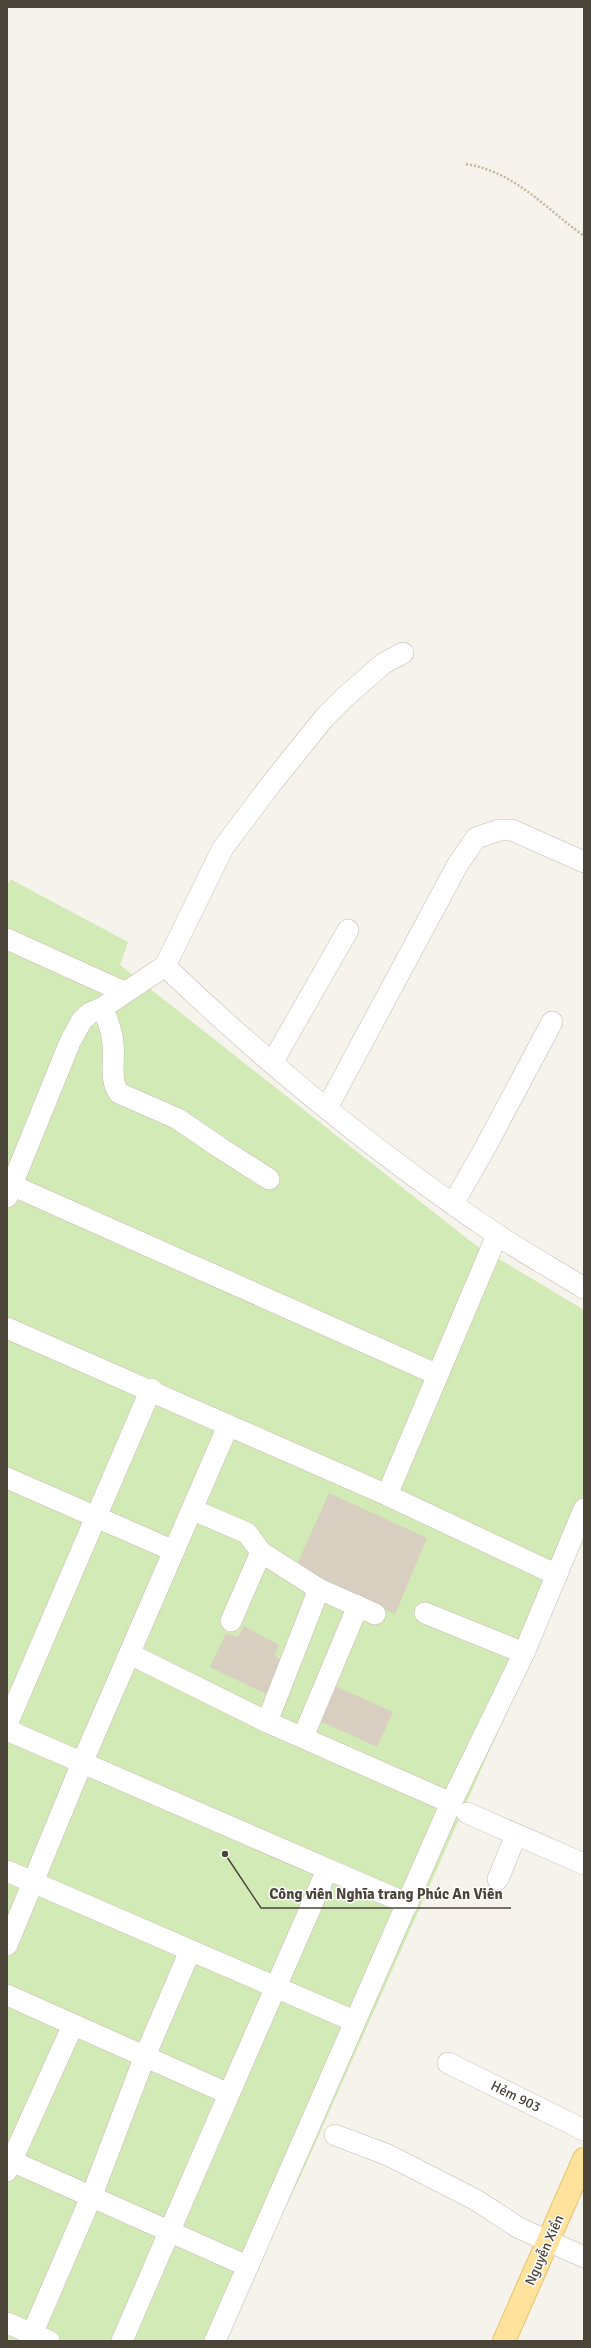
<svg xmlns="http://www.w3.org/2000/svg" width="591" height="2348" viewBox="0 0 591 2348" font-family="Signika,sans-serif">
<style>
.green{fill:#d2eab5}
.building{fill:#d8cfc1}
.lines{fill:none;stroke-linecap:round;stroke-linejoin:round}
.minor-casing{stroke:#c2bbae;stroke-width:22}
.major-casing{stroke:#e6c16a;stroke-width:24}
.path{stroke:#c4b79f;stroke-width:2.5;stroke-dasharray:2 2;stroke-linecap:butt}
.minor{stroke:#fff;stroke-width:21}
.major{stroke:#ffe39c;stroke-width:22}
.labels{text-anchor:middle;stroke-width:3;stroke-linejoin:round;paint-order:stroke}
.street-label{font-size:14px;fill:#4b4439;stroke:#fff}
.leader{fill:none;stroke:#4b4439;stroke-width:1.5}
.callout-dot{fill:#4b4439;stroke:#fff;stroke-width:1.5}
.callout-label{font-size:15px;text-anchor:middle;font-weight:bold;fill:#4b4439;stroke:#fff;stroke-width:3;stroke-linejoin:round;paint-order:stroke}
</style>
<rect width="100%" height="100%" fill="#f6f3ec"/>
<polygon class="green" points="10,879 128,942 120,965 474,1244 584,1310 584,1538 303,2171 222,2341 7,2341 7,886"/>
<g class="building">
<polygon points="329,1493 427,1538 395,1614 295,1569"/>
<polygon points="244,1626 279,1645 274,1656 285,1663 270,1696 210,1667 226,1633 238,1637"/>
<polygon points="333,1685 393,1712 377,1747 318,1720"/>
</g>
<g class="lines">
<g class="minor-casing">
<g id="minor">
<path d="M403,653L384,663L345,697L325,717L271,784L223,848L165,966C267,1064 379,1155 496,1234C524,1253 555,1270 584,1288"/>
<polyline points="7,939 124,992"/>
<path d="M102,1008C108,1020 112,1031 113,1044C115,1060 109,1080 119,1093L178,1119L222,1149L269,1179"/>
<polyline points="272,1063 348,930"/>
<polyline points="327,1108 458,864 476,838 499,830 512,830 584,862"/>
<polyline points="7,1183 436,1374"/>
<polyline points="7,1197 70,1042 82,1020 90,1013 102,1008 165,966"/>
<polyline points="453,1204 485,1148 552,1022"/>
<polyline points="7,1328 387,1495 557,1575"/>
<polyline points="7,1478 174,1551"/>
<polyline points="387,1495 497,1235"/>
<polyline points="193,1510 247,1533 261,1552 319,1589 375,1614"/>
<polyline points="425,1613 524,1653"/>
<polyline points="231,1621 261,1552"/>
<polyline points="130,1654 267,1722 451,1803"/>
<polyline points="267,1722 319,1589"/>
<polyline points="7,1724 151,1389"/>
<polyline points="7,1730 408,1904"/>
<polyline points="303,1737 358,1606"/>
<polyline points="467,1813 584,1864"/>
<polyline points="7,1871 354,2021"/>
<polyline points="498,1879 516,1835"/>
<polyline points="7,1945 82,1763 228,1426"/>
<polyline points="7,1995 229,2094 122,2341"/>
<polyline points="448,2063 584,2130"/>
<polyline points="229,2094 327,1870"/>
<polyline points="335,2135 388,2155 476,2200 519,2228 584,2257"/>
<polyline points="7,2159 247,2266"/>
<polyline points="7,2171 73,2025"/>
<polyline points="7,2323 49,2341"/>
<polyline points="29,2341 92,2195 145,2056 190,1951"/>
<polyline points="215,2341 451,1803 524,1653 584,1509"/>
</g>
</g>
<g class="major-casing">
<polyline id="major" points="504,2341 584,2159"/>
</g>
<path class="path" d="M466,164C515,172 545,208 584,236"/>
<use href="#minor" class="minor"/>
<use href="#major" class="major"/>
</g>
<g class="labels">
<g class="street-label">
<text transform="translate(516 2096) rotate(26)" y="5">Hẻm 903</text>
<text transform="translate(544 2250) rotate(-66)" y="5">Nguyễn Xiển</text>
</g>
</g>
<path class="leader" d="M225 1854L261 1908H511"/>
<circle class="callout-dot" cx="225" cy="1854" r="4"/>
<g class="callout-label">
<text x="386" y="1899">Công viên Nghĩa trang Phúc An Viên</text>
</g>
<rect width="591" height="2348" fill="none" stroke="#4b4439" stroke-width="16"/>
</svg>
